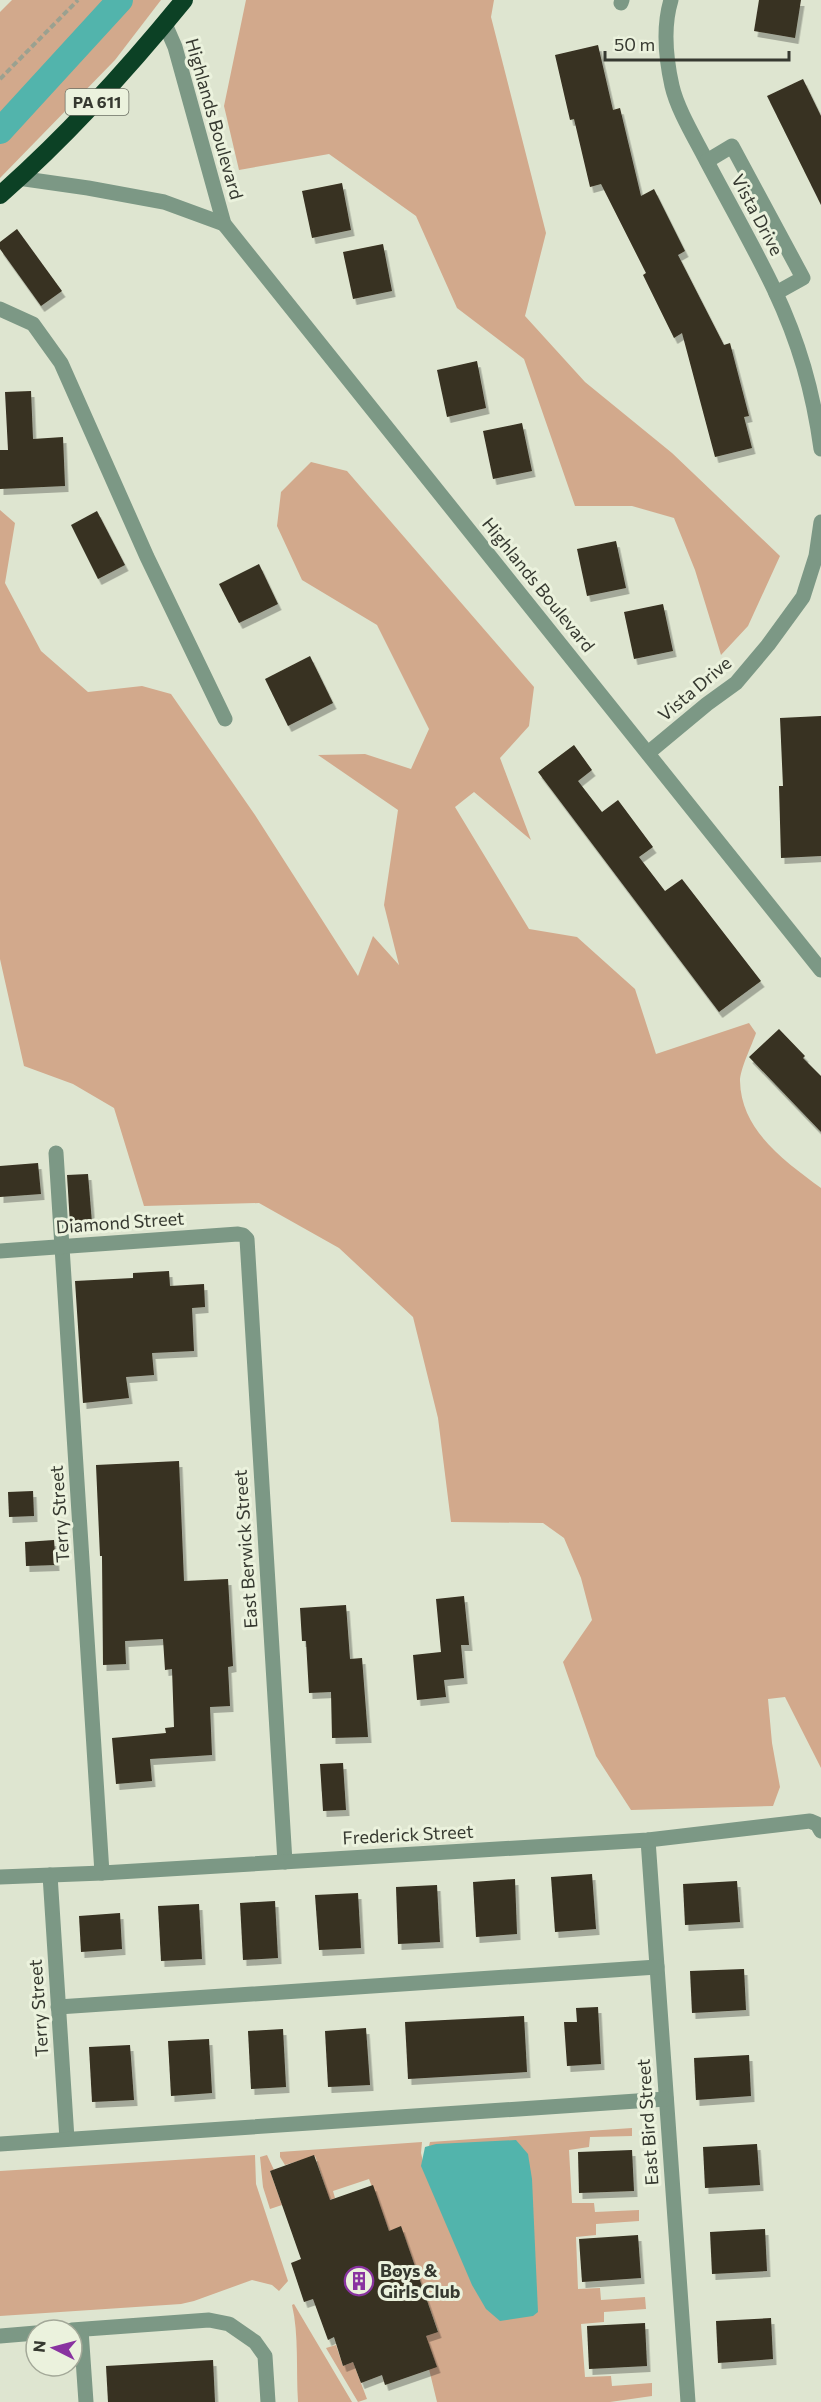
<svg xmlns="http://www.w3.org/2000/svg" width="821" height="2402" viewBox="0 0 821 2402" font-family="Commissioner,sans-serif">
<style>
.green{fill:#d2a98c}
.water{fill:#52b4ac}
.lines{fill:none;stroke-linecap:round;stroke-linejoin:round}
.canal{stroke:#52b4ac;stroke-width:26}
.building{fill:#373020;filter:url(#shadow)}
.path{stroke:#9ba190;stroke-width:4;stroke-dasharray:6 3;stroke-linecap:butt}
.minor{stroke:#7c9885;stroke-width:15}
.highway{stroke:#0c4125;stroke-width:18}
.labels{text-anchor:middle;stroke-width:6;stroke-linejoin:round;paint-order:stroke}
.shield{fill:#ebf2dd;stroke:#6c7064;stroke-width:1.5}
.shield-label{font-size:16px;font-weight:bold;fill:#363930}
.street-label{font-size:18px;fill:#363930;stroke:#ebf2dd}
.poi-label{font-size:18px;font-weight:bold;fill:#363930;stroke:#ebf2dd;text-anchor:start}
</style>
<defs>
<filter id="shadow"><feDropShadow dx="3.5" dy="6" stdDeviation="0" flood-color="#0004"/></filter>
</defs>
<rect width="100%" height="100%" fill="#dee5d0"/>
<g class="green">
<polygon points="12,0 161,0 115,60 0,178 0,12"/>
<polygon points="246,0 494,0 491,17 546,233 525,316 585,382 672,453 780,556 748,626 721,655 695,570 674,518 632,506 575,506 524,359 457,308 416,216 329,154 239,170 224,106"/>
<path d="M311,462L347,471L534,687L529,726L500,758L531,840L474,792L455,807L529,929L577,937L635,989L656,1054L749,1023L756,1033C752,1045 740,1069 740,1081C741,1131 785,1161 821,1188V1768L785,1697L768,1699L772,1743L780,1787L773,1806L631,1810L596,1756L563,1662L592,1620L581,1578L564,1538L543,1523L451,1522L438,1418L413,1317L339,1248L259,1203L144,1206L114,1108L73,1084L24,1066L0,959V510L15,523L5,583L41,651L88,692L142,686L171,694L255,815L358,976L373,936L399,965L384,905L398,810L318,755L365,754L411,769L429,729L377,625L302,580L277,526L281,492Z"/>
<polygon points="632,2128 632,2136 590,2137 589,2147 569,2150 572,2203 594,2203 595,2212 639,2210 639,2221 596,2224 596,2235 576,2237 578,2289 600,2288 601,2300 645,2297 646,2309 604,2312 604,2322 581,2324 585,2377 611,2376 612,2386 652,2383 652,2396 610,2402 437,2402 429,2369 426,2336 438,2331 401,2227 389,2231 369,2179 333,2191 335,2198 307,2208 303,2197 326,2189 315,2156 285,2165 280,2157 280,2152 422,2142 421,2153 424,2166 430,2142"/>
<polygon points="255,2155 256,2184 288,2281 279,2291 272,2285 252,2280 194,2301 181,2304 0,2316 0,2171"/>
<polygon points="267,2155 274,2170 270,2171 282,2205 270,2209 263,2187 260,2157"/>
<path d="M294,2304L352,2402H298C296,2371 299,2334 292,2305Z"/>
<polygon points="336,2345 343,2366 353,2362 367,2399 358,2402 326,2348"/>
</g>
<polygon class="water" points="516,2140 528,2154 532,2179 538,2312 533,2316 500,2321 486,2309 472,2285 421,2166 425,2147 436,2144"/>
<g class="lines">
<polyline class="canal" points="0,131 120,0"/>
</g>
<g class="building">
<polygon points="759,0 801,0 795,38 754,31"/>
<polygon points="598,45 613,110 620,108 641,196 654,189 685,251 678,255 724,345 730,343 749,416 744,417 752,448 715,457 682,333 674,338 643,275 646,273 601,184 590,187 574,119 570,120 555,55"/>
<polygon points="803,79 821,116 821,205 767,96"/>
<polygon points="342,183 351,230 312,238 302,191"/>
<polygon points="17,229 62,291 41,306 0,249 0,242"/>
<polygon points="383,244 392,291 353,299 343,252"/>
<polygon points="477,361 486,408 447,417 437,370"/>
<polygon points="31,391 33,439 63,437 65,486 0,489 0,450 8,450 5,392"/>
<polygon points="522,423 532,471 493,479 483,431"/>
<polygon points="97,511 125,565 98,579 71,525"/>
<polygon points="616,541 626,588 587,596 577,549"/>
<polygon points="259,564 278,604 239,623 219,584"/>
<polygon points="663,604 673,651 634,659 624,612"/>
<polygon points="310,656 333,703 288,726 265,679"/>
<polygon points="821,716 821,856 781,858 779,786 783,786 780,718"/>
<polygon points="574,745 592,770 578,781 602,812 618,800 653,847 639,857 665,891 682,879 761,981 719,1012 538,772"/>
<polygon points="779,1029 805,1056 803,1058 821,1076 821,1132 749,1057"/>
<polygon points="38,1163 41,1194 0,1197 0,1166"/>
<polygon points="88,1174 92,1223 70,1224 67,1175"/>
<polygon points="169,1271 170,1286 204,1284 205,1307 192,1308 194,1351 152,1353 154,1375 126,1377 129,1398 83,1403 75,1281 133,1278 133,1273"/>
<polygon points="179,1461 184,1581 228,1579 233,1666 228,1667 230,1706 210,1707 212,1755 150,1759 152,1781 116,1784 112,1738 166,1733 165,1728 174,1727 172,1669 165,1670 163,1639 125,1641 126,1664 103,1665 102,1556 100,1556 96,1465"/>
<polygon points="33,1491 34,1516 9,1517 8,1492"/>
<polygon points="54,1540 56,1565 26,1566 25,1542"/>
<polygon points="464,1596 469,1645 461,1645 464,1678 444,1680 446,1697 417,1700 413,1655 441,1652 436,1599"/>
<polygon points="346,1605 350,1659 362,1658 368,1737 332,1738 331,1692 309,1693 306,1641 302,1641 300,1608"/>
<polygon points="343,1763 346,1810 323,1811 320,1764"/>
<polygon points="592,1874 596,1929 555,1932 551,1877"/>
<polygon points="515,1879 517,1934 476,1937 473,1882"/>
<polygon points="737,1881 740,1922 685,1925 683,1884"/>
<polygon points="437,1885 440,1942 398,1944 396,1887"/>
<polygon points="358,1893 361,1948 319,1950 315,1895"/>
<polygon points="275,1901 278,1958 243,1960 240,1903"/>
<polygon points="199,1904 202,1959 161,1961 158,1906"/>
<polygon points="120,1913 122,1949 81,1952 79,1916"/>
<polygon points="744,1969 746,2010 692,2013 690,1971"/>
<polygon points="598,2007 601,2064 567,2066 564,2022 577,2022 576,2008"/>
<polygon points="524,2016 527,2072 408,2079 405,2022"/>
<polygon points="366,2028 370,2085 328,2087 325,2031"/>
<polygon points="283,2029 286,2087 251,2089 248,2031"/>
<polygon points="209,2039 212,2093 171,2096 168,2041"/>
<polygon points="130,2045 134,2100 92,2102 89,2047"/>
<polygon points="749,2055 751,2096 696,2100 694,2058"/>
<polygon points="757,2144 760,2185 705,2188 703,2147"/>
<polygon points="632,2150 634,2191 579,2193 578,2152"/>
<polygon points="314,2155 330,2200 373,2185 389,2231 401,2226 438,2332 426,2336 437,2367 385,2385 382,2375 361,2383 353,2362 343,2366 334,2337 328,2340 313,2299 304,2302 291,2263 301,2259 270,2171"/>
<polygon points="765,2229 767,2271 712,2274 710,2232"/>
<polygon points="638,2235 641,2278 582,2282 579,2239"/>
<polygon points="771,2318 773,2359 718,2363 716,2321"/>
<polygon points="645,2323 647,2366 589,2369 587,2326"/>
<polygon points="213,2360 215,2402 108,2402 106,2366"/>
</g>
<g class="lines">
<polyline class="path" points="0,79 78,0"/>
<g class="minor">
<path d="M671,0C663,26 666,59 672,86C677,108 693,135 704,156C727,200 752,243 774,289C799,342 813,391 821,449"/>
<polyline points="621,3 622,0"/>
<polyline points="165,24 175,47 224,224 821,970"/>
<polyline points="707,161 732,146 803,278 776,293"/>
<polyline points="18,178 88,188 164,202 224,224"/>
<polyline points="0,309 33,324 61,363 147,557 225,719"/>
<polyline points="648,753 707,704 736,683 768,645 803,597 816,556 821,522"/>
<polyline points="56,1153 102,1873"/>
<polyline points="0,1251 238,1234 243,1235 247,1239 285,1862"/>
<polyline points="648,1840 688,2402"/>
<polyline points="50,1875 67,2139"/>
<polyline points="0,1877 102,1873 648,1840 810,1821 817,1824 821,1831"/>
<polyline points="58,2007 657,1967"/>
<polyline points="0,2144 666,2099"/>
<polyline points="72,2330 209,2320 229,2324 255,2342 265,2356 268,2402"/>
<polyline points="81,2330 86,2402"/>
<polyline points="0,2336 36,2333"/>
</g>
<path class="highway" d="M0,195C68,135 127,70 184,0"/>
</g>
<defs>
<g id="building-ring" transform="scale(1.5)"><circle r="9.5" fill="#ebf2dd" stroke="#8933a0" stroke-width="1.5"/><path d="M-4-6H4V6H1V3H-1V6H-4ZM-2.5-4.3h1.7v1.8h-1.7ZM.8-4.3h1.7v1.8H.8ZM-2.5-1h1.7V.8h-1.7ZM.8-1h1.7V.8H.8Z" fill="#8933a0"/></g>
</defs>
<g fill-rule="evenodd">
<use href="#building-ring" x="359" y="2281"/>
</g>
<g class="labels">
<rect class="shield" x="65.5" y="89" width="63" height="26" rx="4.5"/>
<g class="shield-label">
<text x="97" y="108">PA 611</text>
</g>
<g class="street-label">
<text transform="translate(214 119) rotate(74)" y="6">Highlands Boulevard</text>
<text transform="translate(757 215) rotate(62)" y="6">Vista Drive</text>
<text transform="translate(538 585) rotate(51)" y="6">Highlands Boulevard</text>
<text transform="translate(695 689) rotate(-40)" y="6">Vista Drive</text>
<text transform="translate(120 1223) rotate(-4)" y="6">Diamond Street</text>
<text transform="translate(60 1514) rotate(-94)" y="6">Terry Street</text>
<text transform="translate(246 1549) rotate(-94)" y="6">East Berwick Street</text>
<text transform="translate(408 1835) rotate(-3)" y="6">Frederick Street</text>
<text transform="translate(39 2008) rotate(-94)" y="6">Terry Street</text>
<text transform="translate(648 2122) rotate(-94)" y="6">East Bird Street</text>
</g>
<g class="poi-label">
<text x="380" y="2277">Boys &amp;<tspan x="380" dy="21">Girls Club</tspan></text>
</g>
</g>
<g transform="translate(54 2348) rotate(276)"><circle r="28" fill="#ebf2dd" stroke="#a3a898" stroke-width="1.5"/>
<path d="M0-4.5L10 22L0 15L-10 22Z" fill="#8933a0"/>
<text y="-9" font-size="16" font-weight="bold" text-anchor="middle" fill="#363930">N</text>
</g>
<path d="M605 51v9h184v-9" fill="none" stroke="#363930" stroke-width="3"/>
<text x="614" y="51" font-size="18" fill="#363930" stroke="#ebf2dd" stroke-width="4.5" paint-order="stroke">50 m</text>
</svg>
